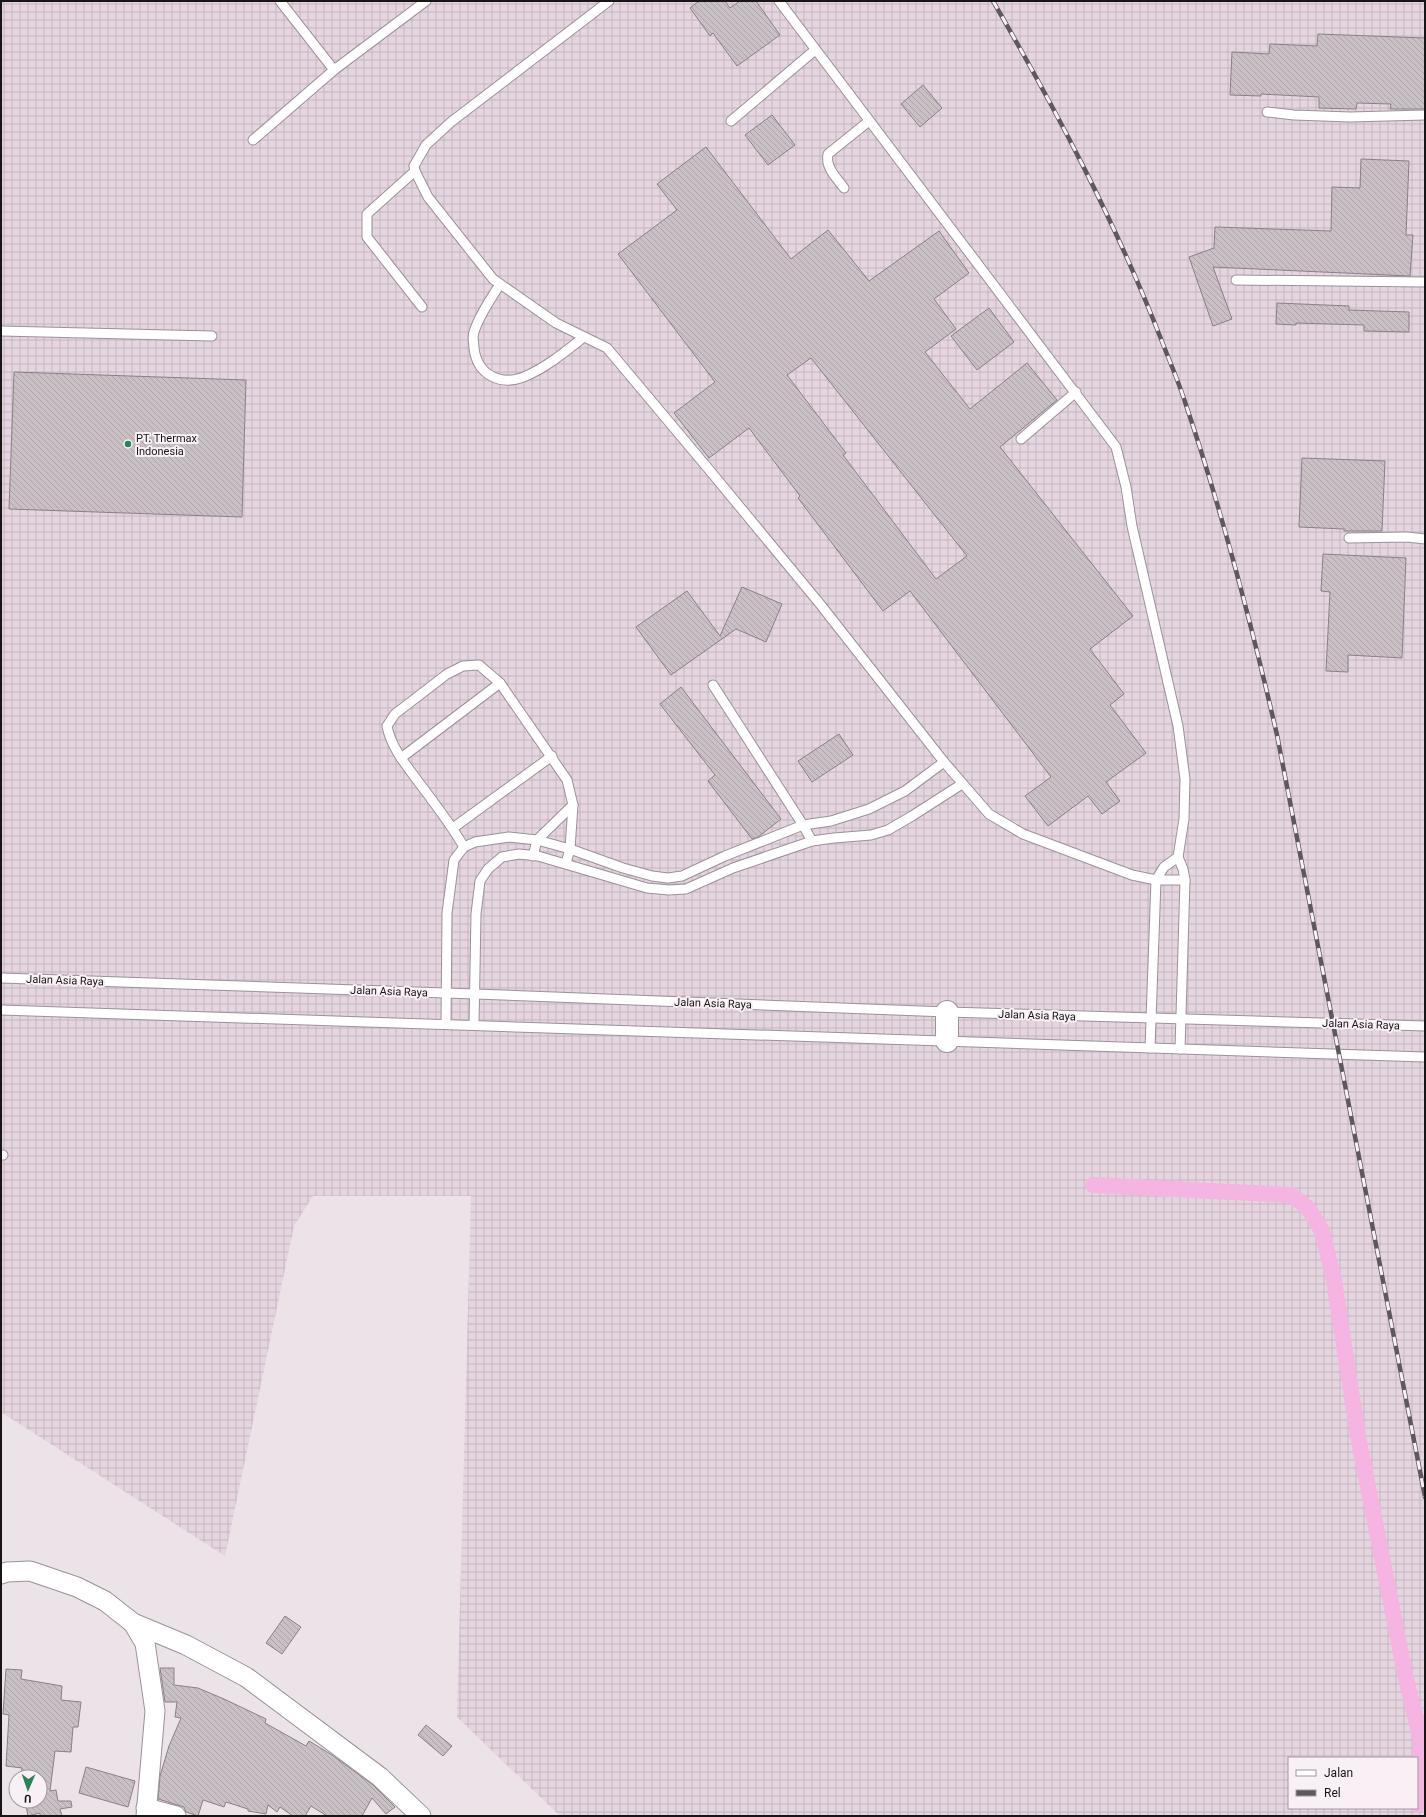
<svg xmlns="http://www.w3.org/2000/svg" width="1426" height="1817" viewBox="0 0 1426 1817" font-family="Roboto,sans-serif">
<style>
.industrial{fill:url(#industrial-grid);fill-rule:evenodd}
.lines{fill:none;stroke-linecap:round;stroke-linejoin:round}
.canal{stroke:#f6b4e3;stroke-width:16}
.building{fill:url(#building-back-hatch);stroke:#898187;fill-rule:evenodd}
.service-casing{stroke:#9a9298;stroke-width:11}
.minor-casing{stroke:#9a9298;stroke-width:21}
.tertiary-casing{stroke:#9a9298;stroke-width:24}
.service{stroke:#fff;stroke-width:9}
.minor{stroke:#fff;stroke-width:19}
.tertiary{stroke:#fff;stroke-width:22}
.rail-casing{stroke:#5d585b;stroke-width:4.5}
.rail{stroke:#f9f0f6;stroke-width:3;stroke-dasharray:9;stroke-linecap:butt}
.poi-dot{fill:#2c8357;stroke:#f9f0f6;stroke-width:1.5}
.labels{text-anchor:middle;stroke-width:4;stroke-linejoin:round;paint-order:stroke}
.poi-label{font-size:11px;fill:#181517;stroke:#f9f0f6;text-anchor:start}
.street-label{font-size:11px;fill:#181517;stroke:#f9f0f6}
</style>
<defs>
<pattern id="industrial-grid" width="8" height="8" patternUnits="userSpaceOnUse"><rect width="8" height="8" fill="#e5d5e0"/><path d="M0 4h8M4 0v8" fill="none" stroke="#c4b6bf"/></pattern>
<pattern id="building-back-hatch" width="6" height="6" patternUnits="userSpaceOnUse"><rect width="6" height="6" fill="#c9c0c6"/><path d="M-1 5l2 2M0 0l6 6M5-1l2 2" fill="none" stroke="#aca4a9"/></pattern>
</defs>
<rect width="100%" height="100%" fill="#ece3e9"/>
<path class="industrial" d="M1,1H1425V1816H560L457,1717L471,1196H313L294,1226L225,1556L1,1412ZM1289,1758H1417V1808H1289Z"/>
<g class="lines">
<polyline class="canal" points="1093,1185 1291,1195 1308,1208 1322,1231 1334,1280 1358,1436 1405,1674 1421,1741 1417,1805"/>
</g>
<g class="building">
<polygon points="699,1 725,1 730,8 740,1 756,1 780,35 737,66 713,33 710,36 690,8"/>
<polygon points="1318,34 1425,38 1425,109 1390,109 1391,104 1357,103 1356,109 1319,108 1319,97 1261,94 1261,96 1230,95 1232,52 1269,54 1270,44 1317,46"/>
<polygon points="923,85 942,108 920,127 901,104"/>
<polygon points="772,115 795,145 768,165 745,135"/>
<path d="M706,147L791,259L828,230L869,281L939,231L969,273L934,299L956,329L925,352L970,409L1027,363L1057,400L1000,447L1133,616L1090,649L1124,694L1110,705L1146,753L1106,782L1120,801L1102,814L1088,796L1048,826L1025,796L1051,777L910,591L883,611L798,498L800,496L749,428L709,458L674,413L715,382L618,254L677,210L657,184ZM811,358L967,556L936,579L843,455L846,453L787,375Z"/>
<polygon points="1361,159 1409,161 1406,235 1413,235 1410,276 1213,267 1232,319 1213,326 1189,257 1214,248 1215,227 1331,231 1332,187 1360,188"/>
<polygon points="1277,303 1349,306 1349,310 1409,312 1409,332 1364,331 1364,325 1296,323 1296,325 1276,324"/>
<polygon points="989,308 1014,342 977,370 951,336"/>
<polygon points="14,372 246,380 242,517 9,509"/>
<polygon points="1302,458 1385,461 1382,531 1344,531 1344,529 1299,527"/>
<polygon points="1323,554 1406,558 1402,658 1348,655 1348,672 1326,671 1330,592 1321,591"/>
<polygon points="742,587 782,604 766,642 736,629 671,675 636,627 687,591 720,636"/>
<polygon points="681,687 781,819 758,837 752,839 708,781 715,775 660,704"/>
<polygon points="839,734 853,755 812,782 798,761"/>
<polygon points="285,1616 301,1627 282,1654 266,1643"/>
<polygon points="160,1668 174,1668 174,1685 198,1688 224,1699 266,1719 265,1723 306,1746 309,1741 332,1755 373,1785 395,1807 386,1814 372,1798 362,1816 327,1816 311,1806 305,1816 293,1816 280,1807 277,1812 268,1805 266,1814 248,1811 248,1809 226,1802 224,1807 203,1800 198,1816 186,1812 184,1807 158,1799 160,1776 169,1746 181,1718 175,1717 177,1702 165,1702"/>
<polygon points="6,1669 22,1670 21,1679 62,1686 61,1700 81,1702 78,1727 73,1727 71,1752 55,1751 50,1791 56,1790 58,1801 71,1801 72,1807 60,1809 62,1816 40,1816 40,1813 28,1816 25,1801 40,1801 40,1777 21,1777 22,1768 6,1766 9,1715 3,1714"/>
<polygon points="426,1725 452,1746 443,1756 418,1735"/>
<polygon points="86,1767 135,1781 128,1807 79,1793"/>
</g>
<g class="lines">
<g class="service-casing">
<g id="service">
<polyline points="280,1 334,70"/>
<polyline points="609,1 451,122 426,145 414,166 415,171 428,197 493,279 556,323 607,348 711,472 820,604 944,762 989,814 1023,834 1132,875 1156,880 1185,880"/>
<polyline points="779,1 1116,447 1126,487 1132,526 1178,726 1185,779 1184,819 1178,857 1183,869 1185,880 1180,1049"/>
<polyline points="1267,112 1294,115 1350,117 1425,115"/>
<polyline points="731,121 815,50"/>
<polyline points="253,140 334,70 426,1"/>
<polyline points="415,171 367,214 367,237 422,307"/>
<path d="M844,188C837,178 825,168 828,154L869,121"/>
<polyline points="1236,280 1425,282"/>
<path d="M500,284C491,299 479,315 474,332C472,337 474,343 474,348C477,375 501,387 526,376C547,367 566,351 584,337"/>
<polyline points="1,331 212,336"/>
<polyline points="1021,439 1076,392"/>
<polyline points="1349,538 1407,537 1425,539"/>
<polyline points="713,685 803,825 812,841"/>
<polyline points="401,758 500,683"/>
<polyline points="453,828 552,756"/>
<path d="M464,847C451,825 436,805 420,784C407,766 391,748 387,726L395,714L447,674L463,666L479,665L500,683L567,780L573,805L570,849L566,863"/>
<polyline points="533,856 537,840 573,805"/>
<polyline points="1,978 475,994 947,1012 1425,1026"/>
<polyline points="1,1010 1425,1057"/>
<polyline points="446,1024 447,913 454,860 464,847 475,842 509,837 537,840 570,849 623,868 652,876 668,878 682,876 725,856 803,825 831,821 869,809 905,791 944,762"/>
<polyline points="474,1025 476,914 480,881 488,869 502,857 519,854 538,856 647,888 669,890 686,889 733,868 812,841 834,838 871,835 888,830 912,816 962,784"/>
<polyline points="1150,1048 1156,880 1164,867 1178,857"/>
<polyline points="1,1155 3,1155"/>
</g>
</g>
<g class="minor-casing">
<g id="minor">
<polyline points="1,1574 7,1572 30,1571 77,1587 105,1601 133,1623 186,1645 246,1677 380,1777 421,1816"/>
<polyline points="133,1623 145,1643 155,1711 146,1816"/>
<polyline points="146,1808 176,1816"/>
</g>
</g>
<g class="tertiary-casing">
<polyline id="tertiary" points="947,1012 947,1041"/>
</g>
<use href="#service" class="service"/>
<use href="#minor" class="minor"/>
<use href="#tertiary" class="tertiary"/>
<g class="rail-casing">
<path id="rail" d="M993,1C1056,110 1115,221 1161,339C1169,360 1178,380 1185,402C1222,511 1251,622 1277,735L1425,1497"/>
</g>
<use href="#rail" class="rail"/>
</g>
<circle class="poi-dot" cx="128" cy="444" r="4"/>
<g class="labels">
<g class="poi-label">
<text x="136" y="442">PT. Thermax<tspan x="136" dy="13">Indonesia</tspan></text>
</g>
<g class="street-label">
<text transform="translate(65 980) rotate(2)" y="4">Jalan Asia Raya</text>
<text transform="translate(389 991) rotate(2)" y="4">Jalan Asia Raya</text>
<text transform="translate(713 1003) rotate(2)" y="4">Jalan Asia Raya</text>
<text transform="translate(1037 1015) rotate(2)" y="4">Jalan Asia Raya</text>
<text transform="translate(1361 1024) rotate(2)" y="4">Jalan Asia Raya</text>
</g>
</g>
<rect width="1426" height="1817" fill="none" stroke="#181517" stroke-width="4"/>
<rect x="1288" y="1757" width="130" height="52" fill="#f9f0f6" stroke="#9f989d"/>
<rect x="1296" y="1770" width="20" height="6" fill="#ffffff" stroke="#9f989d"/>
<text x="1324" y="1777" font-size="12" fill="#181517">Jalan</text>
<rect x="1296" y="1790" width="20" height="6" fill="#5d585b" stroke="#9f989d"/>
<text x="1324" y="1797" font-size="12" fill="#181517">Rel</text>
<g transform="translate(28 1789) rotate(182)"><circle r="19" fill="#f9f0f6" stroke="#9f989d"/>
<path d="M0-3L7 15L0 10L-7 15Z" fill="#2c8357"/>
<text y="-6" font-size="11" font-weight="bold" text-anchor="middle" fill="#181517">U</text>
</g>
</svg>
